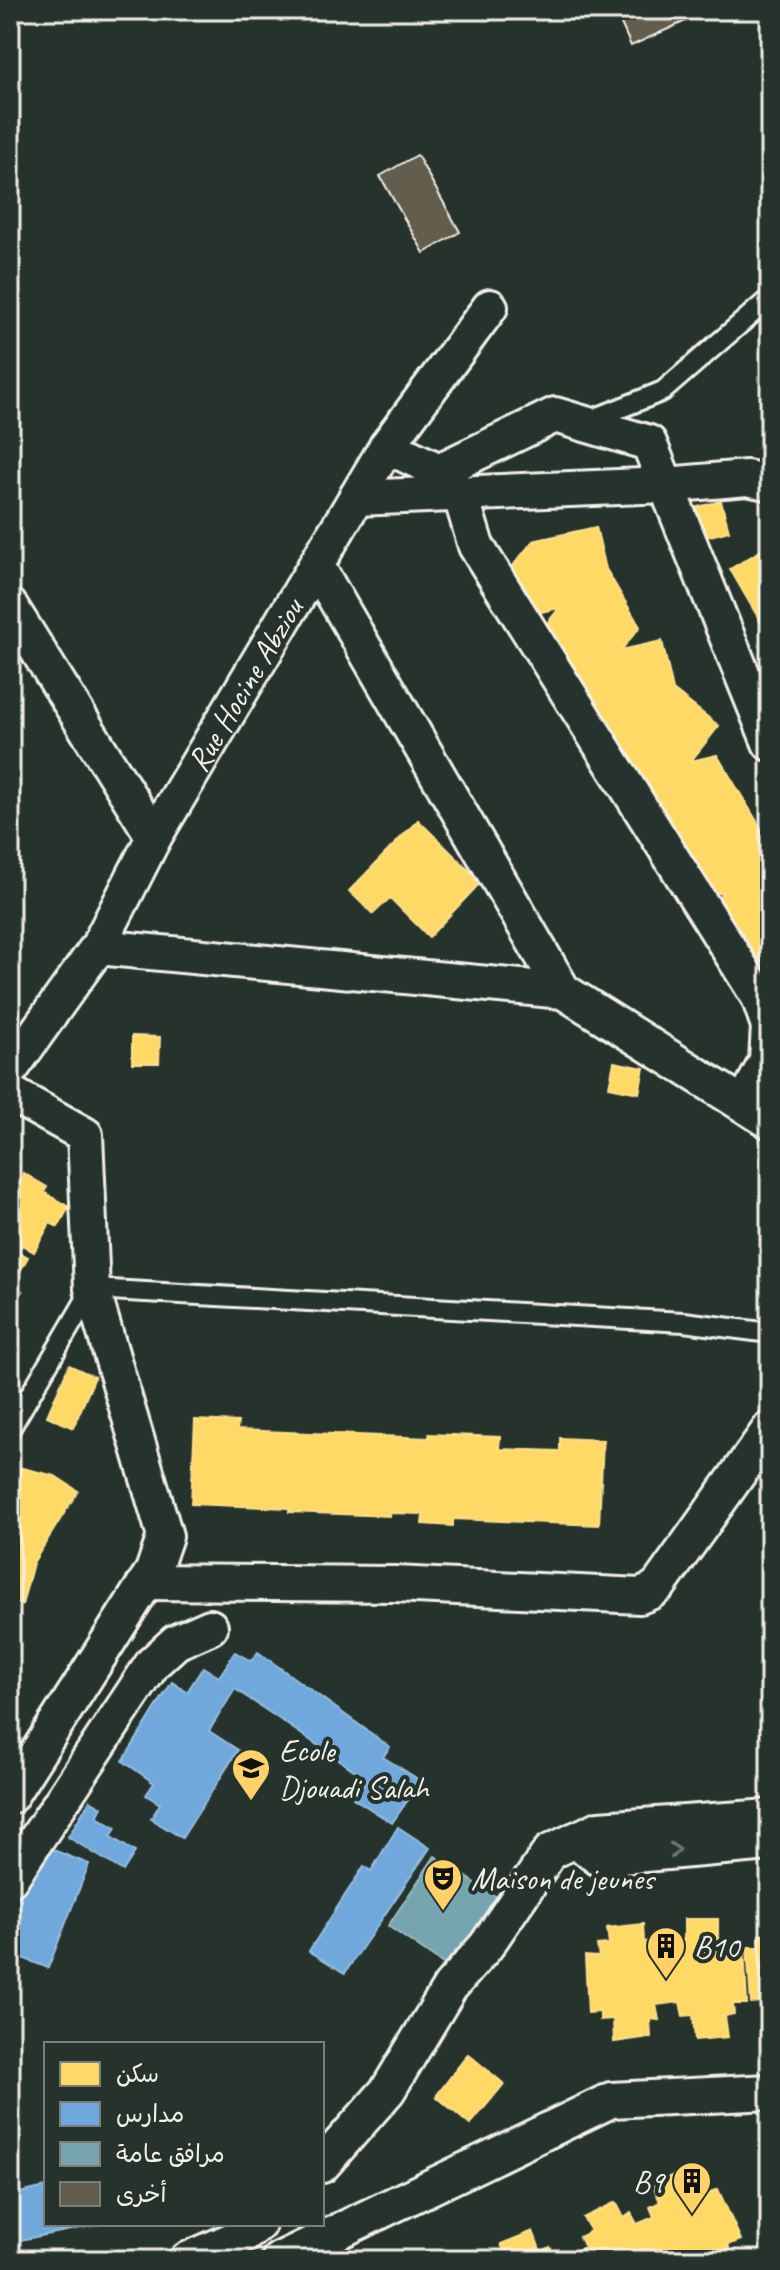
<svg xmlns="http://www.w3.org/2000/svg" width="780" height="2270" viewBox="0 0 780 2270" font-family="Caveat,'Playpen Sans Arabic',sans-serif">
<style>
.homes{fill:#ffd966;stroke:#fce08d;stroke-width:2}
.schools{fill:#6fa8dc;stroke:#97bee0;stroke-width:2}
.public{fill:#76a5af;stroke:#9cbcc0;stroke-width:2}
.building{fill:#645d4d;stroke:#f4f1e8;stroke-width:2}
.lines{fill:none;stroke-linecap:round;stroke-linejoin:round}
.lane-casing{stroke:#f4f1e8;stroke-width:24}
.street-casing{stroke:#f4f1e8;stroke-width:40}
.lane{stroke:#26332d;stroke-width:18}
.street{stroke:#26332d;stroke-width:34}
.oneway{stroke:#6e766e}
.labels{text-anchor:middle;stroke-width:8;stroke-linejoin:round;paint-order:stroke}
.street-label{font-size:32px;fill:#f4f1e8;stroke:#26332d}
.poi-label{font-size:32px;fill:#f4f1e8;stroke:#26332d;text-anchor:start}
</style>
<rect width="100%" height="100%" fill="#26332d"/>
<filter id="ink" filterUnits="userSpaceOnUse"><feTurbulence type="fractalNoise" baseFrequency=".0125" numOctaves="2"/><feDisplacementMap in="SourceGraphic" scale="16" xChannelSelector="R" yChannelSelector="G"/><feConvolveMatrix kernelMatrix="1 2 1 2 8 2 1 2 1" color-interpolation-filters="sRGB"/></filter>
<g filter="url(#ink)">
<g class="homes">
<polygon points="721,501 729,531 702,538 694,508"/>
<polygon points="596,527 606,569 640,627 621,650 662,641 673,690 719,726 691,761 717,755 770,843 770,1009 702,918 723,892 689,900 542,630 559,608 537,613 499,583 533,541"/>
<polygon points="770,545 770,638 730,569"/>
<polygon points="418,820 481,882 429,937 390,898 373,914 349,891"/>
<polygon points="132,1036 160,1037 159,1063 132,1063"/>
<polygon points="614,1062 644,1068 639,1093 609,1087"/>
<polygon points="10,1173 20,1179 23,1173 47,1187 44,1192 69,1207 58,1227 50,1223 34,1252 22,1245 18,1252 28,1257 12,1286 22,1291 12,1309 10,1308"/>
<polygon points="69,1365 95,1377 73,1428 47,1416"/>
<polygon points="195,1420 238,1422 237,1430 429,1438 429,1434 500,1437 499,1449 560,1451 560,1438 603,1440 599,1525 453,1519 453,1526 422,1524 423,1514 390,1513 390,1516 289,1512 289,1508 191,1504"/>
<polygon points="10,1465 55,1476 78,1491 33,1563 22,1605 10,1602 10,1532 12,1532 10,1531"/>
<polygon points="684,1919 718,1919 718,1940 729,1939 729,1947 744,1948 747,2004 733,2004 734,2014 725,2016 728,2037 695,2040 693,2015 683,2016 680,2002 656,2005 659,2020 650,2019 651,2037 614,2042 613,2019 600,2020 600,2012 588,2013 585,1956 599,1957 597,1945 609,1944 607,1928 643,1924 644,1942 653,1941 655,1953 674,1953 673,1941 684,1940"/>
<polygon points="770,1934 770,2010 762,2010 762,2002 751,2003 747,1947 760,1947 759,1935"/>
<polygon points="468,2054 504,2084 470,2125 436,2096"/>
<polygon points="685,2171 691,2191 701,2186 705,2194 718,2189 741,2240 728,2245 732,2255 725,2260 576,2260 572,2252 585,2247 579,2237 591,2231 583,2218 616,2202 624,2218 631,2213 637,2224 654,2217 650,2207 660,2202 652,2183"/>
<polygon points="533,2231 541,2252 550,2247 554,2255 568,2250 572,2260 508,2260 501,2244"/>
</g>
<g class="schools">
<polygon points="235,1652 251,1661 258,1652 390,1747 383,1757 421,1781 392,1823 353,1798 367,1779 235,1689 209,1731 238,1750 182,1838 151,1819 160,1804 146,1795 154,1783 123,1761 172,1682 187,1692 203,1667 219,1677"/>
<polygon points="90,1800 102,1807 97,1817 116,1828 111,1837 135,1852 123,1871 68,1837"/>
<polygon points="398,1827 430,1848 345,1973 309,1951 364,1866 371,1871"/>
<polygon points="38,1844 89,1864 48,1968 10,1953 10,1914"/>
<polygon points="46,2187 46,2224 101,2224 10,2242 10,2195"/>
</g>
<polygon class="public" points="435,1856 498,1898 449,1968 388,1926"/>
<g class="building">
<polygon points="615,10 684,10 688,20 631,46"/>
<polygon points="417,155 460,232 424,253 380,176"/>
</g>
<g class="lines">
<g class="lane-casing">
<g id="lane">
<polyline points="586,422 663,391 770,298"/>
<polyline points="10,1429 92,1289 684,1322 770,1333"/>
</g>
</g>
<g class="street-casing">
<g id="street">
<polyline points="387,446 439,471 555,415 649,443 770,743"/>
<polyline points="460,493 476,546 759,997 769,1026 767,1061 744,1104"/>
<polyline points="356,498 666,485 747,478 770,483"/>
<polyline points="316,565 563,991"/>
<polyline points="10,606 154,837"/>
<polyline points="98,947 563,991 770,1121"/>
<path id="s1" d="M10,1070L98,947L154,837L387,446L490,307"/>
<polyline points="10,1093 85,1135 92,1289 165,1536 153,1571 10,1796"/>
<polyline points="146,1582 395,1584 640,1596 650,1592 659,1585 770,1429"/>
<polyline points="575,1840 599,1858 770,1843"/>
<polyline points="10,1879 153,1663 176,1642 210,1627"/>
<polyline points="322,2165 388,2090 450,1987 486,1946 550,1852 599,1829 770,1817"/>
<polyline points="187,2260 246,2234 258,2224"/>
<polyline points="279,2260 611,2100 770,2092"/>
</g>
</g>
<use href="#lane" class="lane"/>
<use href="#street" class="street"/>
</g>
<defs><path id="oneway-chevron" d="M-2-3.5L2.5 0L-2 3.5" fill="none" stroke-width="1.6" stroke-linecap="round" stroke-linejoin="round" transform="scale(2)"/></defs>
<use class="oneway" href="#oneway-chevron" transform="translate(675 1850) rotate(-5)"/>
</g>
<defs>
<g id="school-pin" transform="scale(2)"><path d="M0 17L-7.5 6A9.5 9.5 0 1 1 7.5 6Z" fill="#ffd166" stroke="#26332d"/><path d="M0-5L7-2L0 1L-7-2ZM-4 1L0 2.5L4 1V4Q0 6-4 4Z" fill="#111"/></g>
<g id="theatre-pin" transform="scale(2)"><path d="M0 17L-7.5 6A9.5 9.5 0 1 1 7.5 6Z" fill="#ffd166" stroke="#26332d"/><path d="M-5-5.5Q0-4 5-5.5V0Q5 5 0 6Q-5 5-5 0ZM-3.3-2.5H-1v1.5H-3.3ZM1-2.5H3.3v1.5H1ZM-2.8 1Q0 5.5 2.8 1Z" fill="#111"/></g>
<g id="building-pin" transform="scale(2)"><path d="M0 17L-7.5 6A9.5 9.5 0 1 1 7.5 6Z" fill="#ffd166" stroke="#26332d"/><path d="M-4-6H4V6H1V3H-1V6H-4ZM-2.5-4.3h1.7v1.8h-1.7ZM.8-4.3h1.7v1.8H.8ZM-2.5-1h1.7V.8h-1.7ZM.8-1h1.7V.8H.8Z" fill="#111"/></g>
</defs>
<g fill-rule="evenodd">
<use href="#school-pin" x="251" y="1768"/>
<use href="#theatre-pin" x="443" y="1878"/>
<use href="#building-pin" x="666" y="1946"/>
<use href="#building-pin" x="692" y="2181"/>
</g>
<g class="labels">
<g class="street-label">
<text dy="11" stroke="none"><textPath href="#s1" startOffset="452">Rue Hocine Abziou</textPath></text>
</g>
<g class="poi-label">
<text x="279" y="1761">Ecole<tspan x="279" dy="37">Djouadi Salah</tspan></text>
<text x="471" y="1889">Maison de jeunes</text>
<text x="694" y="1957">B10</text>
<text x="664" y="2192" text-anchor="end">B9</text>
</g>
</g>
<rect width="780" height="2270" fill="none" stroke="#26332d" stroke-width="40"/>
<rect x="20" y="20" width="740" height="2230" fill="none" stroke="#f4f1e8" stroke-width="3" filter="url(#ink)"/>
<rect x="44" y="2042" width="280" height="184" fill="#26332d" stroke="#787f78" stroke-width="2"/>
<rect x="60" y="2062" width="40" height="24" fill="#ffd966" stroke="#787f78" stroke-width="2"/>
<text x="116" y="2082" font-size="24" fill="#f4f1e8">سكن</text>
<rect x="60" y="2102" width="40" height="24" fill="#6fa8dc" stroke="#787f78" stroke-width="2"/>
<text x="116" y="2122" font-size="24" fill="#f4f1e8">مدارس</text>
<rect x="60" y="2142" width="40" height="24" fill="#76a5af" stroke="#787f78" stroke-width="2"/>
<text x="116" y="2162" font-size="24" fill="#f4f1e8">مرافق عامة</text>
<rect x="60" y="2182" width="40" height="24" fill="#645d4d" stroke="#787f78" stroke-width="2"/>
<text x="116" y="2202" font-size="24" fill="#f4f1e8">أخرى</text>
</svg>
